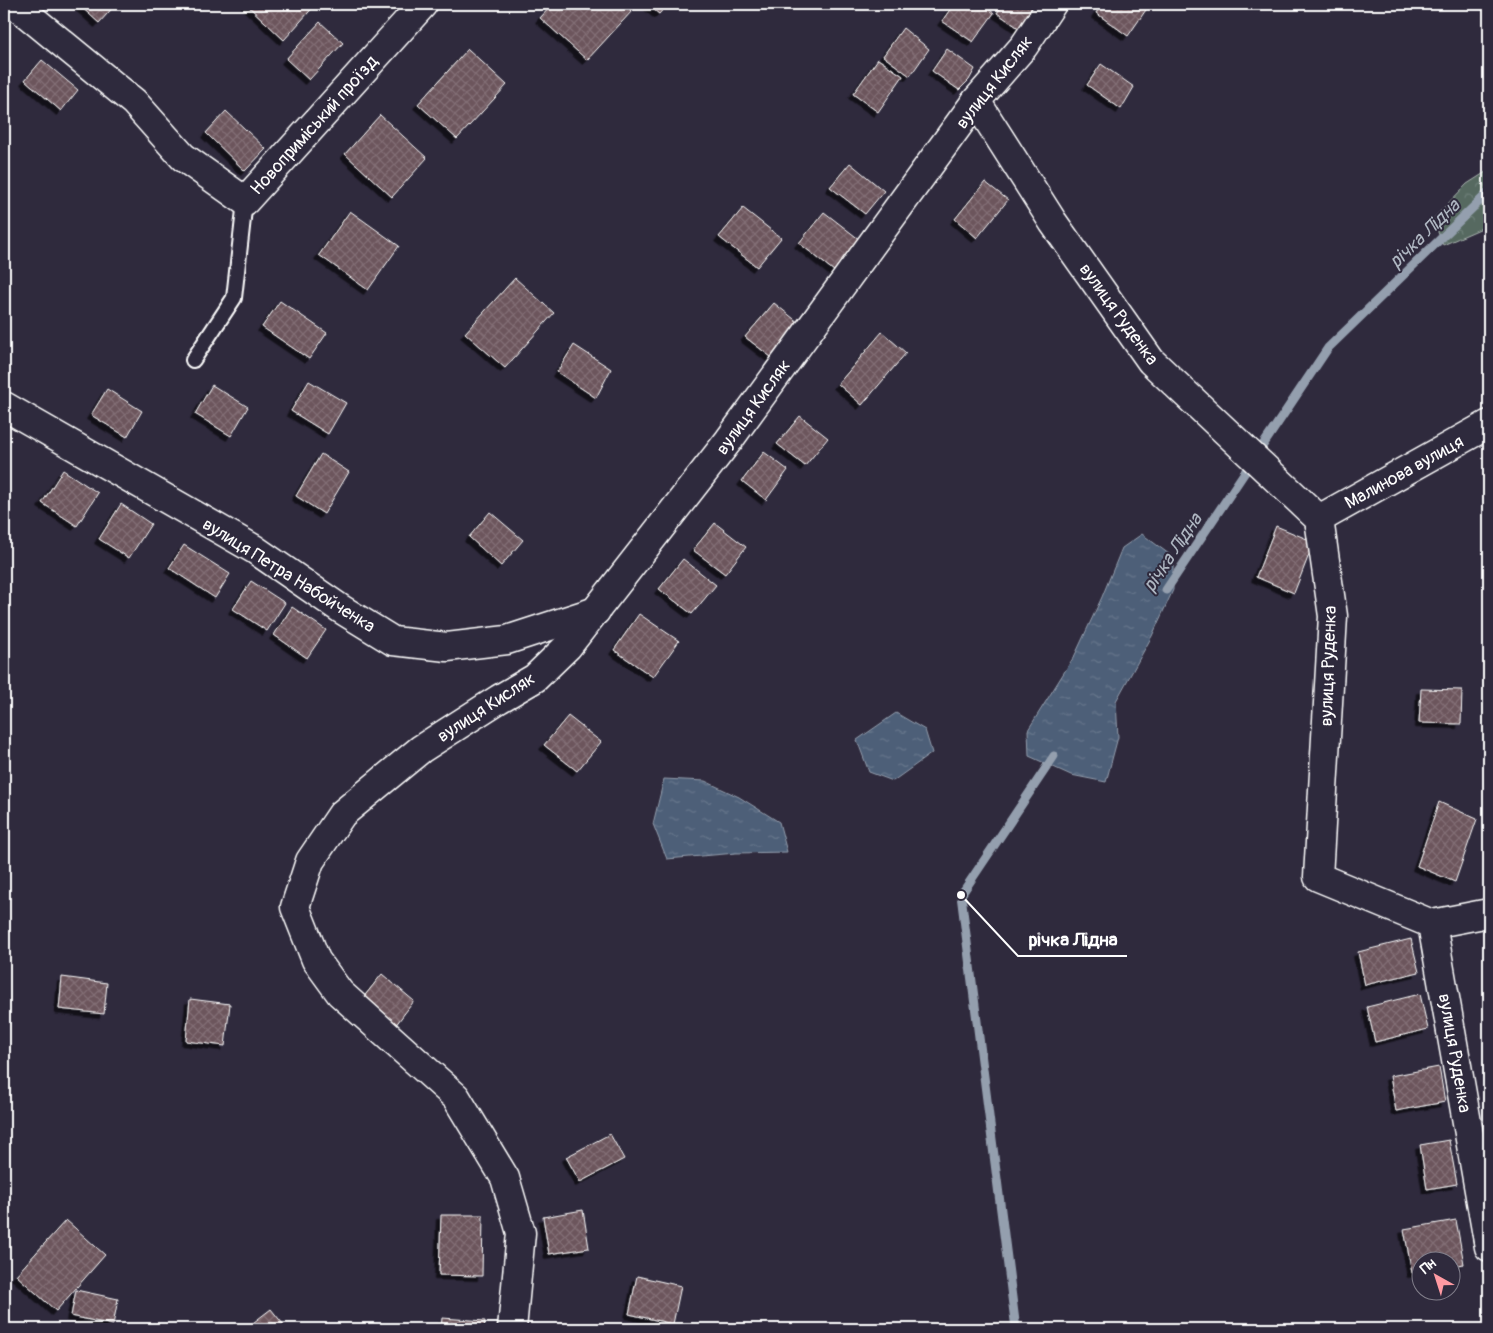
<svg xmlns="http://www.w3.org/2000/svg" width="1493" height="1333" viewBox="0 0 1493 1333" font-family="Pangolin,sans-serif">
<style>
.forest{fill:url(#forest-crowns);stroke:#aab4b0}
.water{fill:url(#water-ripples);stroke:#949fae}
.lines{fill:none;stroke-linecap:round;stroke-linejoin:round}
.stream{stroke:#949fae;stroke-width:9}
.building{fill:url(#building-cross-hatch);stroke:#fff;filter:url(#shadow)}
.lane-casing{stroke:#fff;stroke-width:18}
.street-casing{stroke:#fff;stroke-width:31}
.lane{stroke:#2f2a3d;stroke-width:14}
.street{stroke:#2f2a3d;stroke-width:28}
.labels{text-anchor:middle;stroke-width:4;stroke-linejoin:round;paint-order:stroke}
.street-label{font-size:18px;fill:#fff;stroke:#2f2a3d}
.water-label{font-size:19px;font-style:italic;fill:#afb7c2;stroke:#2f2a3d}
.leader{fill:none;stroke:#fff;stroke-width:2}
.callout-dot{fill:#fff;stroke:#2f2a3d;stroke-width:2}
.callout-label{font-size:19px;text-anchor:middle;font-weight:bold;fill:#fff;stroke:#2f2a3d;stroke-width:4;stroke-linejoin:round;paint-order:stroke}
</style>
<defs>
<pattern id="forest-crowns" width="20" height="18" patternUnits="userSpaceOnUse" patternTransform="scale(1.25)"><rect width="20" height="18" fill="#566961"/><path d="M2 6a3 3 0 1 1 6 0M12 15a3 3 0 1 1 6 0" fill="none" stroke="#6f8079"/></pattern>
<pattern id="water-ripples" width="26" height="14" patternUnits="userSpaceOnUse" patternTransform="scale(1.25)"><rect width="26" height="14" fill="#4d5f78"/><path d="M2 4q2-2 4 0t4 0M15 11q2-2 4 0t4 0" fill="none" stroke="#68778c"/></pattern>
<pattern id="building-cross-hatch" width="8" height="8" patternUnits="userSpaceOnUse" patternTransform="scale(1.25)"><rect width="8" height="8" fill="#6c555c"/><path d="M0 0l8 8M0 8l8-8" fill="none" stroke="#826e74"/></pattern>
<filter id="shadow"><feDropShadow dx="-4.5" dy="4.5" stdDeviation="0" flood-color="#0009"/></filter>
</defs>
<rect width="100%" height="100%" fill="#2f2a3d"/>
<filter id="ink" filterUnits="userSpaceOnUse"><feTurbulence type="fractalNoise" baseFrequency=".02" numOctaves="2"/><feDisplacementMap in="SourceGraphic" scale="10" xChannelSelector="R" yChannelSelector="G"/><feConvolveMatrix kernelMatrix="1 2 1 2 8 2 1 2 1" color-interpolation-filters="sRGB"/></filter>
<g filter="url(#ink)">
<polygon class="forest" points="1489,170 1489,225 1443,245 1433,219 1467,184"/>
<g class="water">
<polygon points="1142,534 1173,557 1173,590 1152,636 1116,701 1118,737 1106,782 1071,775 1029,756 1028,730 1075,655 1102,597 1122,548"/>
<polygon points="896,713 925,730 932,753 893,781 869,772 857,740"/>
<polygon points="664,779 705,781 739,797 779,822 787,852 736,853 667,859 653,824"/>
</g>
<g class="lines">
<g class="stream">
<polyline points="1166,590 1328,348 1489,192"/>
<polyline points="1016,1329 961,895 1054,756"/>
</g>
</g>
<g class="building">
<polygon points="78,4 116,4 99,23"/>
<polygon points="246,4 316,4 284,40"/>
<polygon points="553,4 624,4 632,11 587,60 540,18"/>
<polygon points="647,4 668,4 659,14"/>
<polygon points="954,4 981,4 994,13 973,42 942,21"/>
<polygon points="1003,4 1029,4 1035,8 1020,29 997,13"/>
<polygon points="1102,4 1150,4 1128,36 1096,13"/>
<polygon points="320,22 343,43 309,80 286,59"/>
<polygon points="903,28 929,49 910,76 883,56"/>
<polygon points="468,49 507,85 457,139 418,104"/>
<polygon points="947,49 975,69 969,80 959,90 932,71"/>
<polygon points="878,59 903,76 878,112 853,94"/>
<polygon points="42,60 78,90 61,111 25,80"/>
<polygon points="1101,64 1134,87 1121,109 1087,85"/>
<polygon points="226,111 266,149 245,171 206,133"/>
<polygon points="380,115 427,158 392,197 345,154"/>
<polygon points="850,163 884,191 865,214 830,187"/>
<polygon points="985,182 1008,200 977,238 955,219"/>
<polygon points="743,208 781,238 757,267 719,237"/>
<polygon points="350,211 399,246 368,290 319,255"/>
<polygon points="824,212 860,240 834,271 799,243"/>
<polygon points="515,278 554,313 505,368 465,333"/>
<polygon points="280,301 327,333 309,359 262,327"/>
<polygon points="774,303 799,323 771,357 745,337"/>
<polygon points="882,332 906,353 862,405 838,384"/>
<polygon points="574,345 611,369 596,398 557,372"/>
<polygon points="309,381 346,403 328,434 291,411"/>
<polygon points="212,385 248,407 231,436 195,414"/>
<polygon points="107,389 142,411 127,437 91,415"/>
<polygon points="800,416 828,438 805,466 777,444"/>
<polygon points="764,452 788,470 766,500 742,481"/>
<polygon points="321,454 349,472 324,514 296,496"/>
<polygon points="63,470 98,493 77,526 42,503"/>
<polygon points="121,504 151,524 129,558 99,539"/>
<polygon points="490,512 523,540 501,566 469,537"/>
<polygon points="715,523 746,547 725,574 693,550"/>
<polygon points="1276,526 1314,542 1294,593 1256,577"/>
<polygon points="184,545 230,574 215,598 169,568"/>
<polygon points="683,559 716,585 692,614 659,589"/>
<polygon points="251,581 285,603 267,631 233,609"/>
<polygon points="292,607 326,630 307,658 274,635"/>
<polygon points="639,614 679,641 653,677 614,650"/>
<polygon points="1421,689 1462,690 1461,724 1419,723"/>
<polygon points="568,716 601,742 577,771 544,745"/>
<polygon points="1439,802 1477,819 1455,882 1417,866"/>
<polygon points="1411,939 1419,972 1365,985 1358,952"/>
<polygon points="382,974 414,1001 395,1026 362,999"/>
<polygon points="62,977 107,983 104,1014 59,1009"/>
<polygon points="1420,994 1428,1029 1375,1042 1367,1007"/>
<polygon points="190,999 230,1004 225,1046 186,1041"/>
<polygon points="1439,1067 1445,1102 1396,1111 1390,1076"/>
<polygon points="610,1134 624,1159 580,1182 566,1157"/>
<polygon points="1449,1140 1457,1184 1427,1189 1420,1145"/>
<polygon points="583,1210 589,1248 549,1254 543,1217"/>
<polygon points="441,1215 483,1215 482,1276 439,1275"/>
<polygon points="66,1220 105,1255 56,1311 16,1275"/>
<polygon points="1456,1220 1464,1264 1450,1266 1450,1260 1420,1260 1420,1272 1412,1273 1404,1229"/>
<polygon points="637,1276 681,1286 673,1324 629,1314"/>
<polygon points="76,1290 118,1299 113,1325 71,1316"/>
<polygon points="271,1309 287,1329 245,1329"/>
<polygon points="442,1318 485,1321 484,1329 441,1329"/>
</g>
<g class="lines">
<g class="lane-casing">
<polyline id="lane" points="193,360 234,298 245,201"/>
</g>
<g class="street-casing">
<g id="street">
<polyline points="18,7 134,102 183,157 245,201 423,4"/>
<polyline points="976,101 1053,222 1151,361 1319,519 1333,616 1318,877 1432,924 1489,1247"/>
<polyline points="4,406 254,549 341,609 393,641 447,647 507,640 596,611"/>
<polyline points="1319,519 1489,424"/>
<polyline points="1432,924 1489,913"/>
<polyline points="512,1329 521,1233 505,1178 456,1097 340,993 316,960 295,907 310,861 342,814 421,749 499,699 535,678 568,646 729,440 976,101 1024,46 1052,4"/>
</g>
</g>
<use href="#lane" class="lane"/>
<use href="#street" class="street"/>
</g>
</g>
<g class="labels">
<g class="street-label">
<text transform="translate(994 82) rotate(-52)" y="6">вулиця Кисляк</text>
<text transform="translate(314 125) rotate(-48)" y="6">Новоприміський проїзд</text>
<text transform="translate(1119 314) rotate(54)" y="6">вулиця Руденка</text>
<text transform="translate(753 407) rotate(-54)" y="6">вулиця Кисляк</text>
<text transform="translate(1404 472) rotate(-29)" y="6">Малинова вулиця</text>
<text transform="translate(289 575) rotate(32)" y="6">вулиця Петра Набойченка</text>
<text transform="translate(1328 666) rotate(-88)" y="6">вулиця Руденка</text>
<text transform="translate(486 707) rotate(-33)" y="6">вулиця Кисляк</text>
<text transform="translate(1455 1053) rotate(80)" y="6">вулиця Руденка</text>
</g>
<g class="water-label">
<text transform="translate(1424 233) rotate(-44)" y="7">річка Лідна</text>
<text transform="translate(1172 552) rotate(-56)" y="7">річка Лідна</text>
</g>
</g>
<path class="leader" d="M961 895L1018 956H1127"/>
<circle class="callout-dot" cx="961" cy="895" r="5"/>
<g class="callout-label">
<text x="1073" y="946">річка Лідна</text>
</g>
<rect width="1493" height="1333" fill="none" stroke="#2f2a3d" stroke-width="20"/>
<rect x="10" y="10" width="1473" height="1313" fill="none" stroke="#fff" stroke-width="2" filter="url(#ink)"/>
<g transform="translate(1436 1276) rotate(321)"><circle r="24" fill="#2f2a3d" stroke="#827f8b"/>
<path d="M0-4L9 19L0 12L-9 19Z" fill="#ff9aa2"/>
<text y="-8" font-size="14" font-weight="bold" text-anchor="middle" fill="#ffffff">Пн</text>
</g>
</svg>
